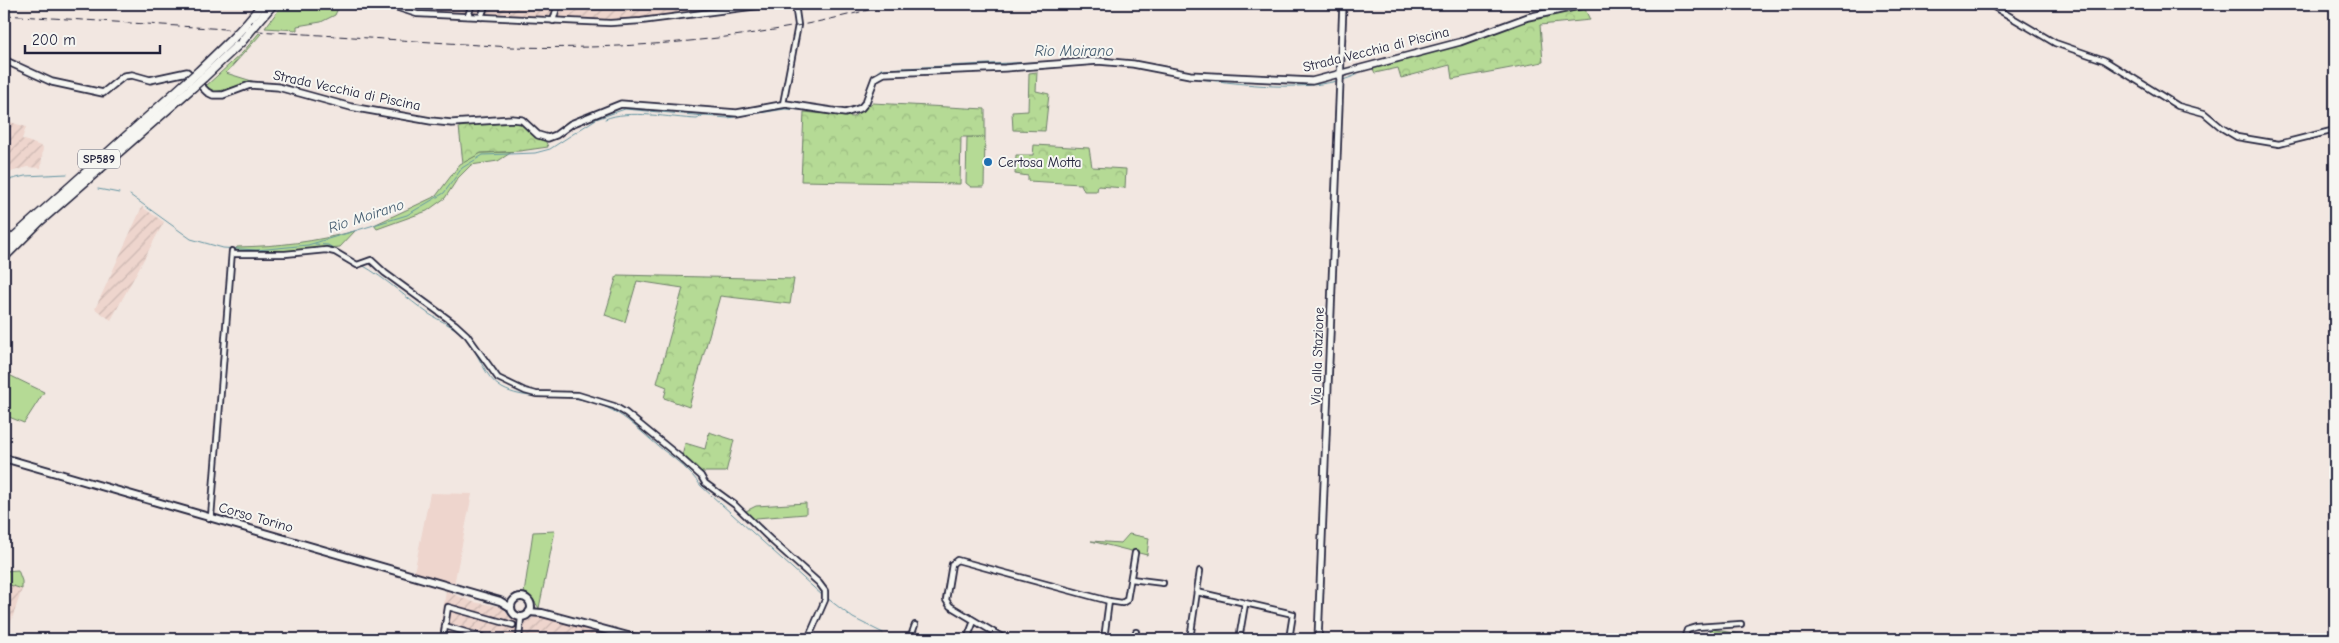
<svg xmlns="http://www.w3.org/2000/svg" width="2339" height="643" viewBox="0 0 2339 643" font-family="'Comic Neue',sans-serif">
<style>
.built{fill:#eed5cd}
.industrial{fill:url(#industrial-furrows)}
.green{fill:#b5da95;stroke:#6c7e68}
.forest{fill:url(#forest-crowns);stroke:#6c7e68}
.cemetery{fill:url(#cemetery-stones);stroke:#6c7e68}
.lines{fill:none;stroke-linecap:round;stroke-linejoin:round}
.stream{stroke:#6394a2;stroke-width:1}
.minor-casing{stroke:#22223b;stroke-width:8}
.tertiary-casing{stroke:#22223b;stroke-width:9}
.secondary-casing{stroke:#22223b;stroke-width:10}
.primary-casing{stroke:#22223b;stroke-width:11}
.minor{stroke:#f6f6f2;stroke-width:4.5}
.tertiary{stroke:#f6f6f2;stroke-width:5.5}
.secondary{stroke:#f6f6f2;stroke-width:6}
.primary{stroke:#f6f6f2;stroke-width:8}
.rail{stroke:#22223b;stroke-width:1;stroke-dasharray:8 4;stroke-linecap:butt}
.primary-bridge-casing{stroke:#22223b;stroke-width:11;stroke-linecap:butt}
.primary-bridge{stroke:#f6f6f2;stroke-width:8}
.poi-dot{fill:#1f6fb2;stroke:#f6f6f2;stroke-width:2}
.labels{text-anchor:middle;stroke-width:4;stroke-linejoin:round;paint-order:stroke}
.shield{fill:#f6f6f2;stroke:#626272;stroke-width:1}
.shield-label{font-size:12px;font-weight:bold;fill:#22223b}
.street-label{font-size:14px;fill:#22223b;stroke:#f6f6f2}
.poi-label{font-size:14px;fill:#22223b;stroke:#f6f6f2;text-anchor:start}
.water-label{font-size:15px;font-style:italic;fill:#435b6f;stroke:#f6f6f2}
</style>
<defs>
<pattern id="industrial-furrows" width="10" height="10" patternUnits="userSpaceOnUse" patternTransform="scale(1.25)"><rect width="10" height="10" fill="#eed5cd"/><path d="M-1 1l2-2M0 10L10 0M9 11l2-2" fill="none" stroke="#ccb7b1"/></pattern>
<pattern id="forest-crowns" width="20" height="18" patternUnits="userSpaceOnUse" patternTransform="scale(1.25)"><rect width="20" height="18" fill="#b5da95"/><path d="M2 6a3 3 0 1 1 6 0M12 15a3 3 0 1 1 6 0" fill="none" stroke="#9bbb81"/></pattern>
<pattern id="cemetery-stones" width="16" height="16" patternUnits="userSpaceOnUse" patternTransform="scale(1.25)"><rect width="16" height="16" fill="#b5da95"/><path d="M2 7V4a2 2 0 0 1 4 0v3zM10 15v-3a2 2 0 0 1 4 0v3z" fill="#9bbb81"/></pattern>
</defs>
<rect width="100%" height="100%" fill="#f2e7e1"/>
<filter id="ink" filterUnits="userSpaceOnUse"><feTurbulence type="fractalNoise" baseFrequency=".02" numOctaves="2"/><feDisplacementMap in="SourceGraphic" scale="10" xChannelSelector="R" yChannelSelector="G"/><feConvolveMatrix kernelMatrix="1 2 1 2 8 2 1 2 1" color-interpolation-filters="sRGB"/></filter>
<g filter="url(#ink)">
<polygon class="built" points="430,493 472,494 454,585 414,573"/>
<g class="industrial">
<polygon points="394,4 738,4 629,20 522,18 418,10"/>
<polygon points="4,120 26,127 22,139 43,147 41,168 27,167 4,174"/>
<polygon points="142,207 164,222 111,320 95,309"/>
<polygon points="4,583 22,589 7,634 14,636 14,639 4,639"/>
<polygon points="446,591 473,602 503,607 510,618 523,622 538,616 626,639 439,639"/>
</g>
<g class="green">
<polygon points="283,4 340,4 335,15 321,22 297,26 297,30 265,28"/>
<polygon points="259,33 261,34 226,73 255,82 215,92 206,86 243,52"/>
<polygon points="967,137 985,137 984,187 971,187 966,183"/>
<polygon points="512,152 498,161 471,165 458,178 445,198 427,211 377,229 374,225 436,196 460,164 481,153"/>
<path d="M355,231L340,247L294,251L235,252L237,247C281,246 313,242 355,231Z"/>
<polygon points="9,375 44,392 24,423 4,415 4,383"/>
<polygon points="806,503 806,514 756,518 754,520 746,511 756,506"/>
<polygon points="555,531 539,608 532,598 524,594 533,532"/>
<polygon points="1129,534 1149,538 1147,555 1091,541 1121,543"/>
<polygon points="18,570 22,581 22,589 4,583 4,571"/>
</g>
<g class="forest">
<polygon points="1584,7 1590,20 1540,25 1543,62 1452,79 1450,65 1401,78 1398,68 1375,73 1372,67 1541,14"/>
<polygon points="1037,72 1036,91 1049,94 1045,131 1013,130 1012,112 1028,111 1029,73"/>
<polygon points="872,103 985,109 985,137 961,137 960,184 801,181 804,112 853,117"/>
<path d="M510,121C524,122 544,133 548,147L520,151L481,153L463,163L459,127Z"/>
<polygon points="1034,145 1089,148 1092,167 1126,169 1125,188 1098,186 1097,191 1084,191 1081,184 1028,181 1028,176 1015,174 1016,155 1033,155"/>
<polygon points="617,275 794,279 790,304 720,296 689,407 664,398 667,387 657,383 683,288 637,281 625,322 605,315"/>
<polygon points="709,432 734,440 726,472 699,472 682,457 685,443 705,449"/>
</g>
<polygon class="cemetery" points="1711,629 1766,639 1709,639"/>
<g class="lines">
<g class="stream">
<polyline points="1058,61 1083,58 1116,60"/>
<path d="M1190,78C1238,83 1290,92 1337,81"/>
<polyline points="1343,80 1357,75"/>
<path d="M856,106C871,99 867,77 881,69L1054,61"/>
<polyline points="804,110 821,112"/>
<path d="M605,119C628,109 671,118 697,119L702,116"/>
<polyline points="4,181 25,176 67,174"/>
<polyline points="98,189 119,193"/>
<polyline points="130,195 191,239 223,248 257,250 308,245 407,215 444,193 462,168 483,155 535,153 550,149 596,119 625,109 728,118 785,109 801,110"/>
<polyline points="315,244 328,245 358,263"/>
<path d="M362,265C387,279 406,298 429,314C440,321 454,326 464,336C479,351 483,377 502,388C524,400 549,395 573,398C618,405 630,423 663,450C678,461 690,471 701,486L823,596"/>
<polyline points="827,598 853,618 883,633"/>
</g>
<g class="minor-casing">
<g id="minor">
<polyline points="386,4 417,14 610,23 641,21 774,4"/>
<polyline points="1989,4 2055,43 2104,60 2178,106 2204,113 2222,128 2237,137 2279,144 2335,130"/>
<polyline points="468,16 472,4"/>
<polyline points="481,17 486,4"/>
<polyline points="553,21 558,4"/>
<polyline points="783,104 798,25 795,4"/>
<polyline points="232,254 285,254 326,250 335,252 357,265 371,260 385,273 455,324 467,335 498,378 525,391 536,394 578,395 614,406 626,413 681,458 701,476 705,483 735,505 771,540 819,583 825,591 825,600 808,639"/>
<polyline points="211,517 232,251"/>
<polyline points="1131,579 1163,583"/>
<polyline points="1197,592 1293,614 1289,639"/>
<polyline points="445,626 489,639"/>
<polyline points="443,639 448,607 513,625"/>
<polyline points="519,639 521,617"/>
<polyline points="910,639 915,625"/>
<polyline points="967,639 974,621"/>
<polyline points="1005,639 950,606 946,600 952,564 957,560 1109,601"/>
<polyline points="1104,639 1109,601 1122,603 1127,600 1135,553"/>
<polyline points="1135,639 1136,632"/>
<polyline points="1190,639 1200,571"/>
<polyline points="1239,639 1245,604"/>
<polyline points="1684,639 1687,630 1697,627 1741,624"/>
</g>
</g>
<g class="tertiary-casing">
<g id="tertiary">
<polyline points="4,60 52,82 103,93 124,76 132,75 150,80 187,72 207,92 213,95 223,95 250,85 278,87 351,107 431,121 452,123 512,119 522,120 538,135 548,138 556,135 571,124 621,104 737,113 786,104 845,113 861,108 866,102 875,78 884,73 1005,68 1098,61 1133,64 1190,75 1312,81 1460,42 1528,17 1588,4"/>
<polyline points="1318,639 1343,4"/>
</g>
</g>
<g class="secondary-casing">
<g id="secondary">
<polyline points="4,458 500,601 510,607"/>
<circle cx="521" cy="607" r="10"/>
<polyline points="529,612 542,613 639,639"/>
</g>
</g>
<g class="primary-casing">
<g id="primary">
<polyline points="246,24 263,4"/>
<polyline points="256,24 273,4"/>
<polyline points="198,72 233,38"/>
<polyline points="203,78 242,41"/>
<polyline points="4,246 189,80"/>
<polyline points="4,257 40,221 194,86"/>
</g>
</g>
<use href="#minor" class="minor"/>
<use href="#tertiary" class="tertiary"/>
<use href="#secondary" class="secondary"/>
<use href="#primary" class="primary"/>
<path class="rail" d="M4,15L511,47C638,50 767,39 890,4"/>
<g class="primary-bridge-casing">
<g id="primary-bridge">
<polyline points="233,38 246,24"/>
<polyline points="242,41 256,24"/>
<polyline points="189,80 198,72"/>
<polyline points="194,86 203,78"/>
</g>
</g>
<use href="#primary-bridge" class="primary-bridge"/>
</g>
</g>
<circle class="poi-dot" cx="988" cy="162" r="5"/>
<g class="labels">
<rect class="shield" x="78" y="149.5" width="42" height="19" rx="4"/>
<g class="shield-label">
<text x="99" y="163">SP589</text>
</g>
<g class="street-label">
<text transform="translate(1376 49) rotate(-14)" y="5">Strada Vecchia di Piscina</text>
<text transform="translate(347 90) rotate(12)" y="5">Strada Vecchia di Piscina</text>
<text transform="translate(1317 356) rotate(-88)" y="5">Via alla Stazione</text>
<text transform="translate(256 517) rotate(16)" y="5">Corso Torino</text>
</g>
<g class="poi-label">
<text x="998" y="167">Certosa Motta</text>
</g>
<g class="water-label">
<text x="1074" y="56">Rio Moirano</text>
<text transform="translate(366 216) rotate(-18)" y="5">Rio Moirano</text>
</g>
</g>
<rect width="2339" height="643" fill="none" stroke="#f6f6f2" stroke-width="20"/>
<rect x="10" y="10" width="2319" height="623" fill="none" stroke="#22223b" stroke-width="2" filter="url(#ink)"/>
<path d="M25 45v8h135v-8" fill="none" stroke="#22223b" stroke-width="2.5"/>
<text x="32" y="45" font-size="15" fill="#22223b" stroke="#f6f6f2" stroke-width="4" paint-order="stroke">200 m</text>
</svg>
